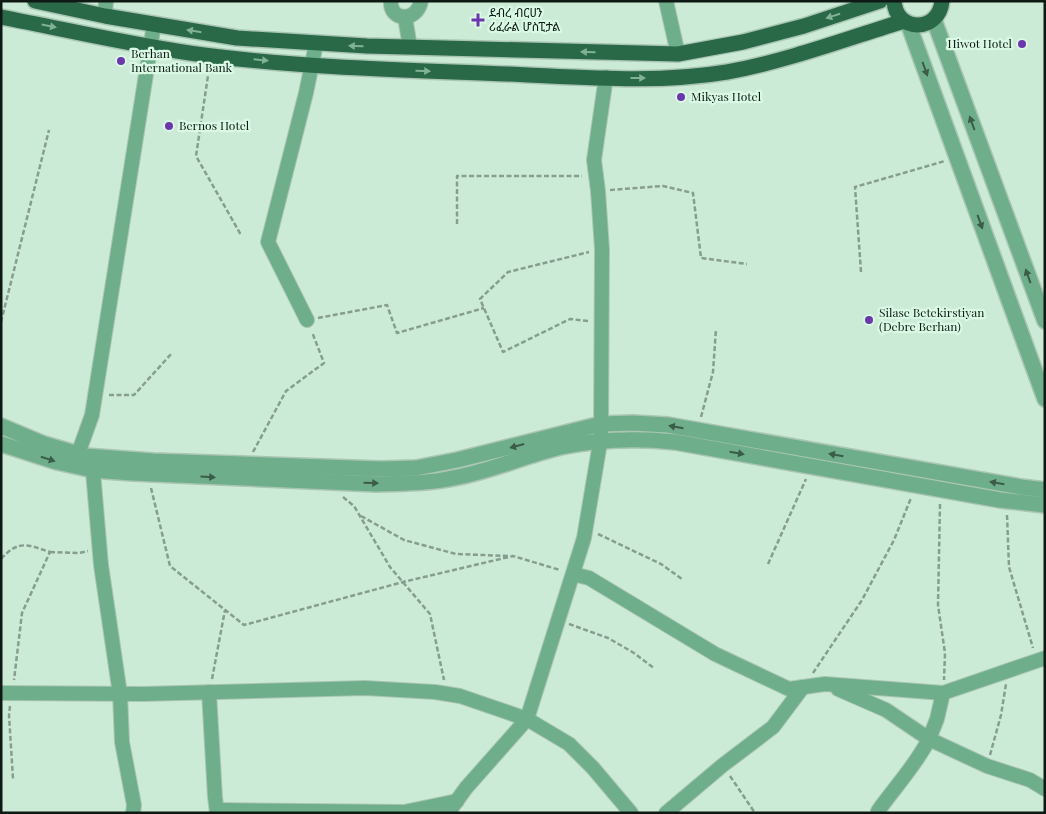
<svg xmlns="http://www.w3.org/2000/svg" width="1046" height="814" viewBox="0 0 1046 814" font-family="'Playfair Display','Noto Sans Ethiopic',serif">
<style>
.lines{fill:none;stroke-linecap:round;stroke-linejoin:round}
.minor-casing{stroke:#aac5b4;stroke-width:16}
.tertiary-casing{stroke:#aac5b4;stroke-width:18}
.trunk-casing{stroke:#aac5b4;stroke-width:18}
.path{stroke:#869d8f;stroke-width:2.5;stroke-dasharray:5 2.5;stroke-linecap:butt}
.minor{stroke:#6fae8a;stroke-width:14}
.tertiary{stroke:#6fae8a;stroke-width:15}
.trunk{stroke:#296948;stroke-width:15}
.oneway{fill:#81b196}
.oneway2{fill:#3a5c49}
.poi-dot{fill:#6c37ae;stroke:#d9f9e5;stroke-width:2}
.labels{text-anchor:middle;stroke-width:4.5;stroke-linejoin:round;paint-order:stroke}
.poi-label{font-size:12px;fill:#0e1913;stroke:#d9f9e5;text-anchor:start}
</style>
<rect width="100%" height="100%" fill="#ccebd7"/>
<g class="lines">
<g class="minor-casing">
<g id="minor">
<path d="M391,1C389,21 417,23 421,1"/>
<polyline points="666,1 678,54"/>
<polyline points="105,16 106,1"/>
<polyline points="405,17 410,47"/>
<polyline points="307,320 268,242 306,93 316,44"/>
<polyline points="78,454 92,415 154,24"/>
<polyline points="92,460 101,565 120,694 122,742 134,805 133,813"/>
<polyline points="573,574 589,578 715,654 789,689 825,684 943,693 1045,658"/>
<path d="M838,689L886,710L929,739C916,765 895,787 878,811V813"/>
<polyline points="209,692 215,797 217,813"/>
<polyline points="1,693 143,694 365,688 435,692 460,696 527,719 569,744 593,768 631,813"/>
<polyline points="943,693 937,719 929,739 987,766 1030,780 1045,789"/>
<polyline points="217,810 404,812 457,801"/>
<polyline points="448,813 466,788 527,719 584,538 601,437 602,249 598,191 594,160 606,77"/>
<polyline points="666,813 723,765 773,727 803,687"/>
</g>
</g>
<g class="tertiary-casing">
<g id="tertiary">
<polyline points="934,20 1045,321"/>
<polyline points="908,23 1045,399"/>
<polyline points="1,426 44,444 85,456 153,461 381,469 416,468 457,460 601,424 633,423 668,425 1021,487 1045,490"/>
<path d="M1,444L57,462L93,470L132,473L376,484C400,483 424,484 448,479C487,473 523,456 561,447C600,439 636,438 675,442L1000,500L1045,505"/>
</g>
</g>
<g class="trunk-casing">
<g id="trunk">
<polyline points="35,1 105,16 237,38 367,46 678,54 743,42 804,26 880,1"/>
<path d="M894,1C896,33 939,33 942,1"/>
<path d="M1,17C69,30 136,46 204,55C305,68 406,70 507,74C580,77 655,84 727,72C787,61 846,39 904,21"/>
</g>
</g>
<g class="path">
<polyline points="209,69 196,156 241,235"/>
<polyline points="610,190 663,186 693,193 701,258 747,264"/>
<polyline points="457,224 457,176 582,176"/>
<polyline points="861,272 855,187 945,161"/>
<polyline points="318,318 387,305 397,333 484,308"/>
<polyline points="588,321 570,319 503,352 480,299 508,272 589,252"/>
<polyline points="1,322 49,130"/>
<polyline points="109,395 134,395 172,353"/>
<polyline points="701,417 713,372 716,329"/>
<polyline points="253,452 286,391 324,363 312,332"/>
<polyline points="151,488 170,566 244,625 403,582 513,556 560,570"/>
<polyline points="343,497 354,506 390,567 430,614 444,680"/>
<polyline points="940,504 938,605 945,653 944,680"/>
<polyline points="1007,515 1009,567 1033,648"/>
<polyline points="361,516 404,540 456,554 509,556"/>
<polyline points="598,534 661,564 682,579"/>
<polyline points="50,552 79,553 88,551"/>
<path d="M1,559C19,539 28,545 50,552L22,613L14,680"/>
<polyline points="768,564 806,479"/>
<polyline points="569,624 608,638 634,653 654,668"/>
<polyline points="813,673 862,600 894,540 911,498"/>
<polyline points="212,679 225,610"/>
<polyline points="10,706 9,715 13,779"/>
<polyline points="990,755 1001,715 1006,684"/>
<polyline points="730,776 755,813"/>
</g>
<use href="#minor" class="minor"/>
<use href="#tertiary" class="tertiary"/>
<use href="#trunk" class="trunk"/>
</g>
<defs><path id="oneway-solid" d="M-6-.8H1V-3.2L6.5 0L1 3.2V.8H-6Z" transform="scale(1.25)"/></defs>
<g class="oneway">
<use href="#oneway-solid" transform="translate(833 16) rotate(162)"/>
<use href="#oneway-solid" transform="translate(49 26) rotate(11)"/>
<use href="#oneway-solid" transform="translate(194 31) rotate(-171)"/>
<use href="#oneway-solid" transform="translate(356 46) rotate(-178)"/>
<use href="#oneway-solid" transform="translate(588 52) rotate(-179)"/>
<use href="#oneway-solid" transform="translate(261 60) rotate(6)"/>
<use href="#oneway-solid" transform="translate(423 71) rotate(2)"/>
<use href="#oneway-solid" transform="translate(638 78)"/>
</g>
<g class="oneway2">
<use href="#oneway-solid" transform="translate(925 69) rotate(70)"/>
<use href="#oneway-solid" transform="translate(972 123) rotate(-110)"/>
<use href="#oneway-solid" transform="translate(980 222) rotate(70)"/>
<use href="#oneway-solid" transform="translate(1028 276) rotate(-110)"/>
<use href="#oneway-solid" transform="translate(676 427) rotate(-170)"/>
<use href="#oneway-solid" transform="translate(517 446) rotate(165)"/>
<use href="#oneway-solid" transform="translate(737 453) rotate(10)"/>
<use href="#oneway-solid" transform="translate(836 455) rotate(-170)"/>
<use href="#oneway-solid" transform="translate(48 459) rotate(18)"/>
<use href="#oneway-solid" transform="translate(208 477) rotate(3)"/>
<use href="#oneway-solid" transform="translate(371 483) rotate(2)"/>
<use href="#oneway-solid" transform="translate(997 483) rotate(-170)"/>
</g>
<g class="poi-dot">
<path d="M475.5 12.5h5v5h5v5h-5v5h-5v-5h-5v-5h5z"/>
<circle cx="1022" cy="44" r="5"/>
<circle cx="121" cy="61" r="5"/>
<circle cx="681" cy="97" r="5"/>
<circle cx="169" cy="126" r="5"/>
<circle cx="869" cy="320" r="5"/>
</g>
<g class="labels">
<g class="poi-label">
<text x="489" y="17">ደብረ ብርሀን<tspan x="489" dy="14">ሪፈራል ሆስፒታል</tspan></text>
<text x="1012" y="48" text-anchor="end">Hiwot Hotel</text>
<text x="131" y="58">Berhan<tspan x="131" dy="14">International Bank</tspan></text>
<text x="691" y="101">Mikyas Hotel</text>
<text x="179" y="130">Bernos Hotel</text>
<text x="879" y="317">Silase Betekirstiyan<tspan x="879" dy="14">(Debre Berhan)</tspan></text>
</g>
</g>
<rect width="1046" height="814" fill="none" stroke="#0e1913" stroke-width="5"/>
</svg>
